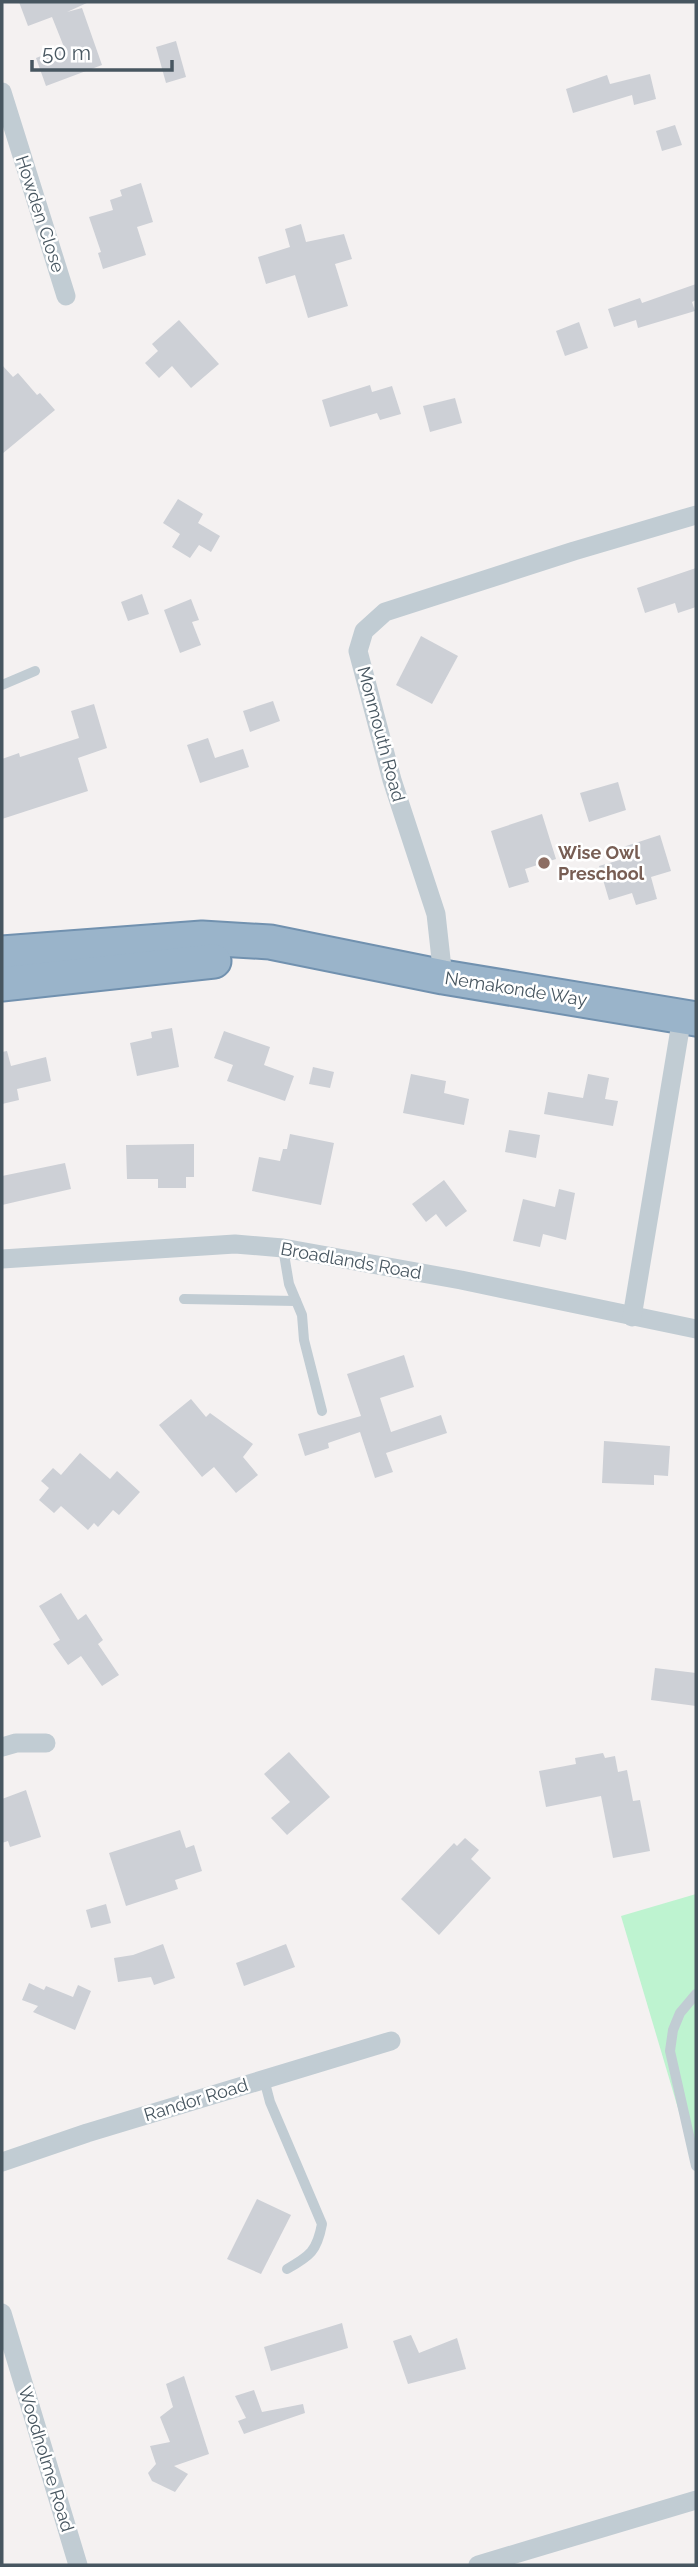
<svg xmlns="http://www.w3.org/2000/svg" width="698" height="2567" viewBox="0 0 698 2567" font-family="Raleway,sans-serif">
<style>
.green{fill:#bef3d0}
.building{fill:#cdd0d6}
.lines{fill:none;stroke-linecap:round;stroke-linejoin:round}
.trunk-casing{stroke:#7191af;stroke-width:37}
.service{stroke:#c1ccd3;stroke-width:10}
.minor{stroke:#c1ccd3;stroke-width:19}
.trunk{stroke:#9ab4ca;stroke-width:33}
.education-dot{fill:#8d6e63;stroke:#fff;stroke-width:2.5}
.labels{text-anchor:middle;stroke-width:5;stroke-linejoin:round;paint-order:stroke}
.street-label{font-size:18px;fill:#475660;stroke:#fff}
.education-label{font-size:18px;font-weight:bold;fill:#785e54;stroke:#fff;text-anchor:start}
</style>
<rect width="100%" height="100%" fill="#f4f1f1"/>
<polygon class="green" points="696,1894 696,2169 621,1916"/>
<g class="building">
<polygon points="19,2 89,2 67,12 82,8 102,65 46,86 36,58 64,47 52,17 28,26"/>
<polygon points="176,41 186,77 166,83 156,47"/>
<polygon points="650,74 656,99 634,105 632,95 573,113 566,89 607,75 610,84"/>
<polygon points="675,125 682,145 662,151 656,131"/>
<polygon points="141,183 153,222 137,227 146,255 103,269 98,253 101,252 89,217 113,210 110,200 122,196 120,190"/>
<polygon points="301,224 306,242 344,234 352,259 335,264 348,306 308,318 295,275 266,284 258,257 290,247 285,229"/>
<polygon points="696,284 696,300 692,302 695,311 638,328 636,320 614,327 608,309 640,298 642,303"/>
<polygon points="179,320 219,364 191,388 172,366 159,378 145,363 158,351 152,344"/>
<polygon points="579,322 588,348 565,356 556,331"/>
<polygon points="2,365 13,377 18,373 37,395 40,393 55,410 2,454"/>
<polygon points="370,385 372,392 392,386 401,414 380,420 377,413 330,427 322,400"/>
<polygon points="455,398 462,423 430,432 423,406"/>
<polygon points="178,499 203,514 198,523 220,536 211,552 199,545 190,558 172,547 180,534 163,523"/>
<polygon points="696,568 696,607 678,613 675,603 645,613 637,588"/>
<polygon points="142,594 149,614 128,621 121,602"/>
<polygon points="191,599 199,620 192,622 201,645 180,653 164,610"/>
<polygon points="421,636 458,656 432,704 396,685"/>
<polygon points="273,701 280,721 250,732 243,711"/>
<polygon points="94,704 107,748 78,758 88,791 2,819 2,759 19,753 20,757 79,738 71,711"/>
<polygon points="208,738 215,758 243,749 249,767 200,783 187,745"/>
<polygon points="618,782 626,810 589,822 580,793"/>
<polygon points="542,814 556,859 525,869 529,882 509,888 491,831"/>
<polygon points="660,835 671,871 651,877 657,899 636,905 632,893 609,900 599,866 623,859 620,848"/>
<polygon points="172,1028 179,1067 137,1076 130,1043 152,1038 151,1032"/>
<polygon points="224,1031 270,1047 264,1065 294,1076 285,1101 227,1081 233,1065 214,1058"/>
<polygon points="7,1051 11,1066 46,1057 51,1081 17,1089 19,1100 2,1104 2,1052"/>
<polygon points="313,1067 334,1072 330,1088 309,1084"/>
<polygon points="411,1074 446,1081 444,1093 469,1099 464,1125 403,1113"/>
<polygon points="588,1074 609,1078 605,1099 618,1101 613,1126 544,1114 548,1092 583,1098"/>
<polygon points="509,1130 540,1135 536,1158 505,1152"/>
<polygon points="290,1134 334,1143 321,1205 252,1191 259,1157 280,1161 283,1149 287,1149"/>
<polygon points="194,1144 194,1177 186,1177 186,1188 158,1188 158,1179 127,1179 126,1145"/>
<polygon points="65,1163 71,1189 2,1205 2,1176"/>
<polygon points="444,1180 467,1211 446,1227 436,1214 426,1222 412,1204"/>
<polygon points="559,1189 575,1193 566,1240 543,1234 540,1247 513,1241 523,1199 555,1207"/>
<polygon points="404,1355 414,1387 380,1398 391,1432 441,1415 447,1433 386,1453 393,1472 375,1478 360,1432 328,1443 329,1448 305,1456 298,1434 361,1416 347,1374"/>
<polygon points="191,1399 206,1417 210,1413 253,1444 243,1457 258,1475 236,1493 214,1467 202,1477 159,1425"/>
<polygon points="604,1441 670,1446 668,1476 654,1475 654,1485 602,1483"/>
<polygon points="80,1453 110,1479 117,1471 140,1492 119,1515 113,1510 98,1527 94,1523 88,1530 61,1506 54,1513 39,1500 49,1488 41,1481 53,1468 61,1475"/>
<polygon points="61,1593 78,1620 86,1614 103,1640 98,1644 119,1675 102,1686 81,1656 68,1665 53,1644 60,1640 39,1606"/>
<polygon points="655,1668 696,1673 696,1706 651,1700"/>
<polygon points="289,1752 330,1797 287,1835 271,1818 290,1802 264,1774"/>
<polygon points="603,1753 605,1758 615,1756 618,1772 627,1770 633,1801 640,1800 650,1851 613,1858 601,1796 546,1807 539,1771 576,1764 575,1758"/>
<polygon points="26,1790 41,1837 10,1847 8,1841 2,1843 2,1799"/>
<polygon points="180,1830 186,1848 194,1845 202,1871 175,1880 178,1889 126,1906 109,1853"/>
<polygon points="465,1838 479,1850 471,1859 491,1878 439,1935 401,1899 454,1843 457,1846"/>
<polygon points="106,1904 111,1923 91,1928 86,1910"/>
<polygon points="163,1944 175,1978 154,1985 151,1977 118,1982 114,1958 133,1955"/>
<polygon points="286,1944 295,1967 244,1986 236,1963"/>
<polygon points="29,1983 44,1990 46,1986 73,1997 78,1985 91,1991 75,2030 33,2012 38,2006 22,2000"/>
<polygon points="257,2199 291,2215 261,2274 227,2259"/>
<polygon points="342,2323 348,2348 271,2371 264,2347"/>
<polygon points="411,2335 419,2353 457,2338 466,2369 408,2384 393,2341"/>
<polygon points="184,2376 209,2454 174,2466 188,2474 175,2492 152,2481 148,2473 156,2464 150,2446 170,2442 160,2417 173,2407 166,2384"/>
<polygon points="254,2390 262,2412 303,2404 305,2413 244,2434 238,2421 246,2418 235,2396"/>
</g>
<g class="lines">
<g class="trunk-casing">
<g id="trunk">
<polyline points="2,953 202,938 270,942 443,977 696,1019"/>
<polyline points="2,984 214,961"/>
</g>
</g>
<g class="service">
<polyline points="2,685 35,671"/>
<polyline points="283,1248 289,1284 302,1315 304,1340 322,1411"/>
<polyline points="184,1299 296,1301"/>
<polyline points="696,1994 680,2013 673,2030 670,2051 696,2166"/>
<path d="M264,2079L270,2102L322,2224C317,2251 310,2256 287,2269"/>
</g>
<g class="minor">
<polyline points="2,92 66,296"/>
<polyline points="443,977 436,914 392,780 358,651 364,631 385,612 574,551 696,515"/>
<polyline points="2,1259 235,1244 283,1248 461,1280 696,1329"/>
<polyline points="632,1317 682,1017"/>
<polyline points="2,1747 16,1743 46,1743"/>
<polyline points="2,2162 87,2133 391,2041"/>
<polyline points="2,2313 78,2565"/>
<polyline points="478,2565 696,2500"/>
</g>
<use href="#trunk" class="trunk"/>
</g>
<circle class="education-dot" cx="544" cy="863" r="7"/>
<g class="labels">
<g class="street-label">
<text transform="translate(40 214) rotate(72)" y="6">Howden Close</text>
<text transform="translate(381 734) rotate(75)" y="6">Monmouth Road</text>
<text transform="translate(516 989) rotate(9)" y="6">Nemakonde Way</text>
<text transform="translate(351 1261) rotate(10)" y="6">Broadlands Road</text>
<text transform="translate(196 2100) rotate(-17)" y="6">Randor Road</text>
<text transform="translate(46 2459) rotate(73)" y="6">Woodholme Road</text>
</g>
<g class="education-label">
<text x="558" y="859">Wise Owl<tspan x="558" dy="21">Preschool</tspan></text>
</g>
</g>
<rect width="698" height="2567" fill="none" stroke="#475660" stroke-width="7"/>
<path d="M32 60v10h140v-10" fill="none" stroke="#475660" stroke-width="3.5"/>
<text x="42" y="60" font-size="21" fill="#475660" stroke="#ffffff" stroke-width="5" paint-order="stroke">50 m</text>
</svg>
